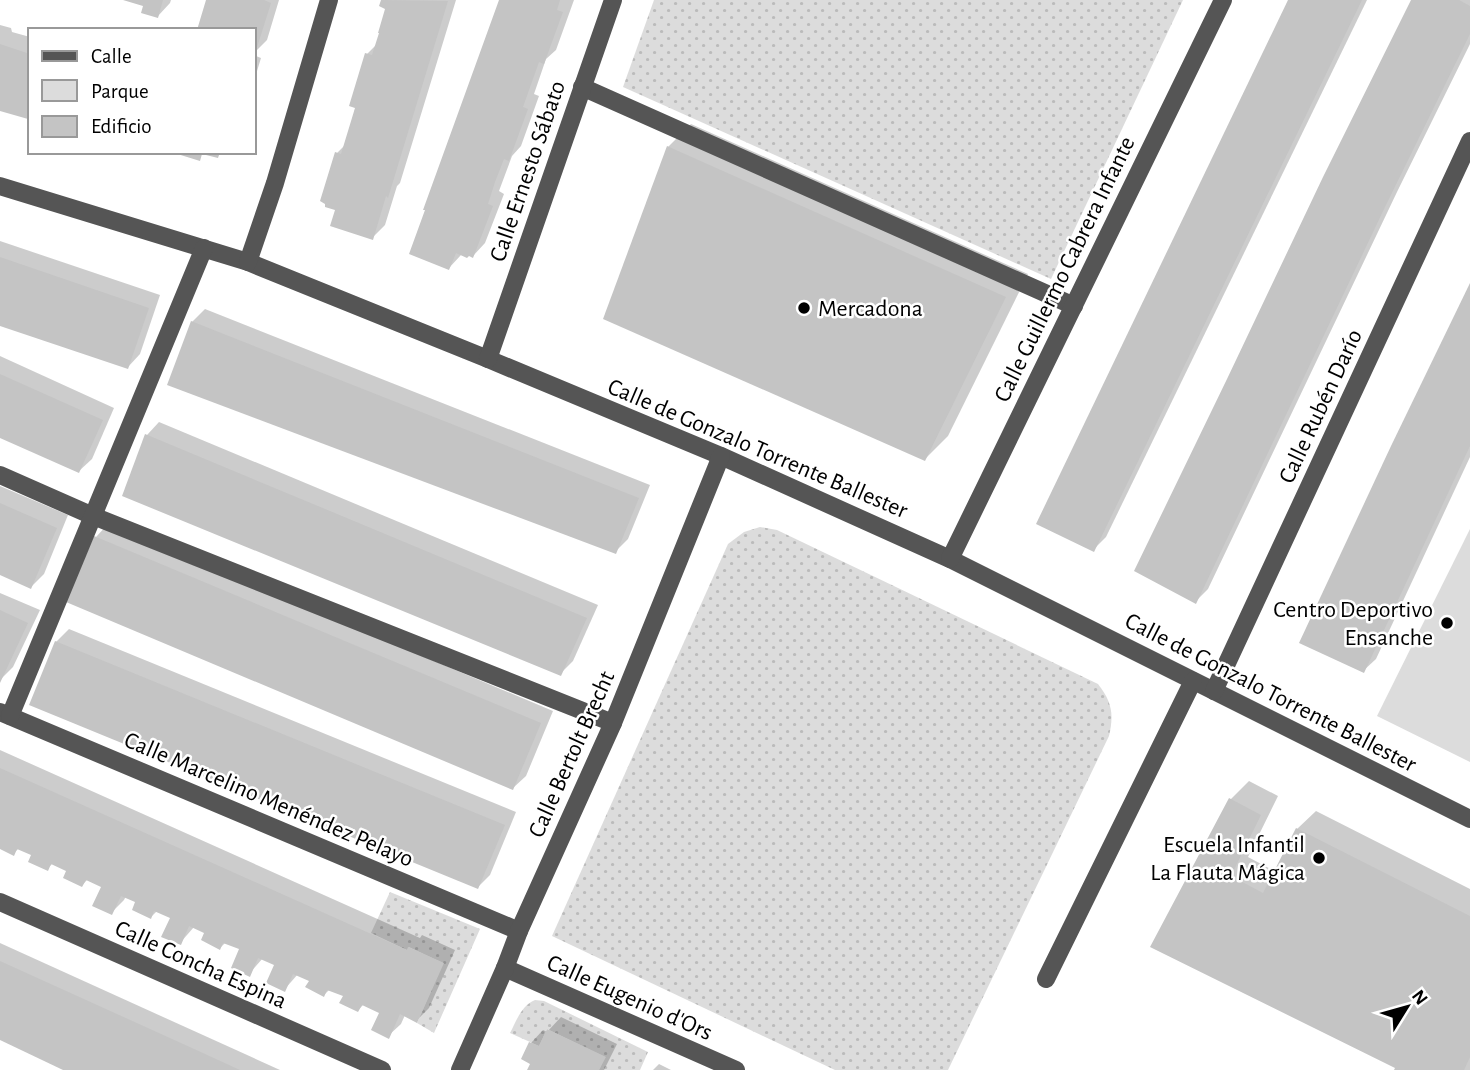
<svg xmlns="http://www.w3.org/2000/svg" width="1470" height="1070" viewBox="0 0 1470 1070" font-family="'Alegreya Sans',sans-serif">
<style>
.green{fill:url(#green-dots)}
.pitch{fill:#dcdcdc}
.shadow{fill:#0003}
.building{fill:#c4c4c4}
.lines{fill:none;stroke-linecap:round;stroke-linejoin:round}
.minor{stroke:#555;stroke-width:18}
.poi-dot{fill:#000;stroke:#fff;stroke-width:2.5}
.labels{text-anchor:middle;stroke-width:5;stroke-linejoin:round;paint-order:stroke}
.street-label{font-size:24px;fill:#000;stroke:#fff}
.poi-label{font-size:24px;fill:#000;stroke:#fff;text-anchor:end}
</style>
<defs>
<pattern id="green-dots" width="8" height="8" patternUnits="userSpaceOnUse" patternTransform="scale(1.75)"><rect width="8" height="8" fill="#dcdcdc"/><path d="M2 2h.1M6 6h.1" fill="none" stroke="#bbb" stroke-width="1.8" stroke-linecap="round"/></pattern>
</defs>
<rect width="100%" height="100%" fill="#fff"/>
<g class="green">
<polygon points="654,0 1183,0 1051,279 623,87"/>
<path d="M760,527L777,530L1098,684C1112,702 1114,714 1109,736L948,1070H835L552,936L728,544L744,532Z"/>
<polygon points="390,892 480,929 434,1033 417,1023 443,963 409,947 407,950 371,933"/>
<path d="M535,1000L544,1001L648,1052L640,1070H599L605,1057L547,1029L539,1046L510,1033C517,1020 521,1006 535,1000Z"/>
</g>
<polygon class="pitch" points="1470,529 1470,762 1377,716"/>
<g class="shadow">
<polygon points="126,0 171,0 170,3 158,16 145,5"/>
<polygon points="208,0 279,0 267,40 257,50 256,56 261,58 254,81 254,30"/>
<polygon points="383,0 456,0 400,183 397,186 385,225 372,238 337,209 337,153 346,144 350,132 367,54 378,43 387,8 381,5"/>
<polygon points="501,0 574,0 556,50 546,59 534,94 539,96 521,146 512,156 499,191 504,194 485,243 473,256 461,255 449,268"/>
<polygon points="1290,0 1367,0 1106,537 1093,550"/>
<polygon points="1413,0 1470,0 1470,44 1397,192 1208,589 1196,601"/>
<polygon points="0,25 11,28 12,32 30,37 30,116 0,109"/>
<polygon points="691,124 1028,274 948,436 925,459 668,147"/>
<polygon points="0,241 160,295 140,354 128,367 0,324"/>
<polygon points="1470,287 1470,457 1376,659 1363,671"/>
<polygon points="205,309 650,485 628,539 615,552 192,322"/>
<polygon points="0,356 114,408 92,459 79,471 0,436"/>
<polygon points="159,422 598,605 573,661 561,673 124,495 147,435"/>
<polygon points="0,486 68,515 44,574 31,587 0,573"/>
<polygon points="108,524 553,711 526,776 513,788 96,537"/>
<polygon points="0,593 40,610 13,667 0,680"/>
<polygon points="69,629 516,812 490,875 478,887 56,642"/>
<polygon points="0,750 420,938 422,935 455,950 429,1008 416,1021 405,1015 401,1024 388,1036 381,1012 364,1004 358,1010 345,995 330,989 324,995 311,980 298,974 284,990 276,964 263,958 249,974 241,949 226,942 220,948 206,932 194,927 180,943 172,917 157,911 151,917 138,902 126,896 124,900 111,913 104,886 88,879 82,885 69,870 53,863 47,869 34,854 19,848 13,854 0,848"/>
<polygon points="1249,781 1278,796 1248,857 1276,872 1297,829 1316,811 1470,889 1470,1070 1396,1070 1397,1068 1153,946 1231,799"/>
<polygon points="0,943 280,1070 68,1070 0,1038"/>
<polygon points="561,1017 617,1044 604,1070 529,1070 532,1063 523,1058 531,1043 543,1030 547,1032"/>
<polygon points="659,1064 671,1070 653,1070"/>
</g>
<g class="building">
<polygon points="123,0 163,0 158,18 141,13 143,6"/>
<polygon points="206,0 264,0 271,3 254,57 254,30 197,30"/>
<polygon points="381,0 448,1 388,198 386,196 373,240 330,226 335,210 325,207 325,204 320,201 335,152 341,154 355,108 349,106 365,53 372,55 379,33 378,33 385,9 379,6"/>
<polygon points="499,0 560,0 557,10 563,12 544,64 539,62 523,107 528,109 509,161 504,159 495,182 488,204 493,206 473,258 469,256 467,258 456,253 449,270 409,254 425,210 423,210"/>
<polygon points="1288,0 1362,0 1094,552 1036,524"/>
<polygon points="1411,0 1459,0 1470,6 1470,34 1385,207 1196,604 1134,571 1227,379 1323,177"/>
<polygon points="0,44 30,54 30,118 28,119 0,111"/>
<polygon points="667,146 1006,297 925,461 603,319"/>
<polygon points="171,152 220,152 218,158 202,154 200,161"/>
<polygon points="0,257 149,308 128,369 0,326"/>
<polygon points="1470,283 1470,446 1364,673 1299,643 1391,446"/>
<polygon points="191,321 639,498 616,554 167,385"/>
<polygon points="0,374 103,420 79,473 0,438"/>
<polygon points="145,434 587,618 561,676 122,496"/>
<polygon points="0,503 57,528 31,589 0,575"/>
<polygon points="94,536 541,723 513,790 66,602"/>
<polygon points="0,610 28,623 0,683"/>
<polygon points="55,641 505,825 478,889 29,705"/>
<polygon points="0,768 407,950 408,947 444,963 417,1023 400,1014 389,1039 371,1030 379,1013 362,1005 358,1012 339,1003 343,996 327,990 324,997 305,987 309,981 293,974 285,992 266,983 274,965 258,958 250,977 231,968 239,949 223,943 220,950 201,940 204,933 189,926 181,945 161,937 170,918 154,911 151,919 132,910 135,902 121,896 112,915 92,906 101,887 86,880 82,887 63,878 66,871 51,864 48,871 28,862 31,855 17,849 14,856 0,849"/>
<polygon points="1229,798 1261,815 1231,876 1263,893 1296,828 1470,916 1470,1057 1464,1070 1394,1070 1395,1068 1150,947"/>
<polygon points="0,961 192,1048 240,1070 63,1070 0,1040"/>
<polygon points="547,1029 606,1057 599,1070 527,1070 530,1064 521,1059 529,1042 539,1046"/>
</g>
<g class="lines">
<g class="minor">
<polyline points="582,87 1074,306"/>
<polyline points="0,186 248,262 488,359 721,456 950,559 1470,819"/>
<polyline points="248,262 275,183 329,0"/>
<polyline points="488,359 613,0"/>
<polyline points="0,475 93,516 613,723"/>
<polyline points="950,559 1223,0"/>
<polyline points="1214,691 1470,141"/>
<polyline points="0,712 519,931"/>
<polyline points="10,716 204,248"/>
<polyline points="0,902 382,1070"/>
<polyline points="505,968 736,1070"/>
<polyline points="1046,979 1193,681"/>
<polyline points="460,1070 505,968 519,931 613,723 721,456"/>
</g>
</g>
<g class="poi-dot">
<circle cx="804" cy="308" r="7"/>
<circle cx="1447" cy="623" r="7"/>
<circle cx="1319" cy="858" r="7"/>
</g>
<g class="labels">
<g class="street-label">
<text transform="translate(527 171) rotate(-71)" y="8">Calle Ernesto Sábato</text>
<text transform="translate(1064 269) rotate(-64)" y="8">Calle Guillermo Cabrera Infante</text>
<text transform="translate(1320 406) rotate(-65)" y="8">Calle Rubén Darío</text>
<text transform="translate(758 448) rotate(23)" y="8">Calle de Gonzalo Torrente Ballester</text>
<text transform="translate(1271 692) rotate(27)" y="8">Calle de Gonzalo Torrente Ballester</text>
<text transform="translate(571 754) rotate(-66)" y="8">Calle Bertolt Brecht</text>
<text transform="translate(269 799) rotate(23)" y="8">Calle Marcelino Menéndez Pelayo</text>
<text transform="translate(201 964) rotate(24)" y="8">Calle Concha Espina</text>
<text transform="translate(630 997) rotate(24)" y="8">Calle Eugenio d'Ors</text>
</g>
<g class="poi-label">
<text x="818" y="316" text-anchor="start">Mercadona</text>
<text x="1433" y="617">Centro Deportivo<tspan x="1433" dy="28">Ensanche</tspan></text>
<text x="1305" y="852">Escuela Infantil<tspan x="1305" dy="28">La Flauta Mágica</tspan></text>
</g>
</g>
<rect x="28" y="28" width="228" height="126" fill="#ffffff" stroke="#999999" stroke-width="2"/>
<rect x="42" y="51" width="35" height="10" fill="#555555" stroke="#999999" stroke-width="2"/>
<text x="91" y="63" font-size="21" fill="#000000">Calle</text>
<rect x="42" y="80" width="35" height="21" fill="#dcdcdc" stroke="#999999" stroke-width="2"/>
<text x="91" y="98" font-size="21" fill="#000000">Parque</text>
<rect x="42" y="116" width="35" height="21" fill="#c4c4c4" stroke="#999999" stroke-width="2"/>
<text x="91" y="133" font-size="21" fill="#000000">Edificio</text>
<g transform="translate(1407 1007) rotate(53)" stroke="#ffffff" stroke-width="5" paint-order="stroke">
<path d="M0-5L12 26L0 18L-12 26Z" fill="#000000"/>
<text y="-10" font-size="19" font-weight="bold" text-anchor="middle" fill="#000000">N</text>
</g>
</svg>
